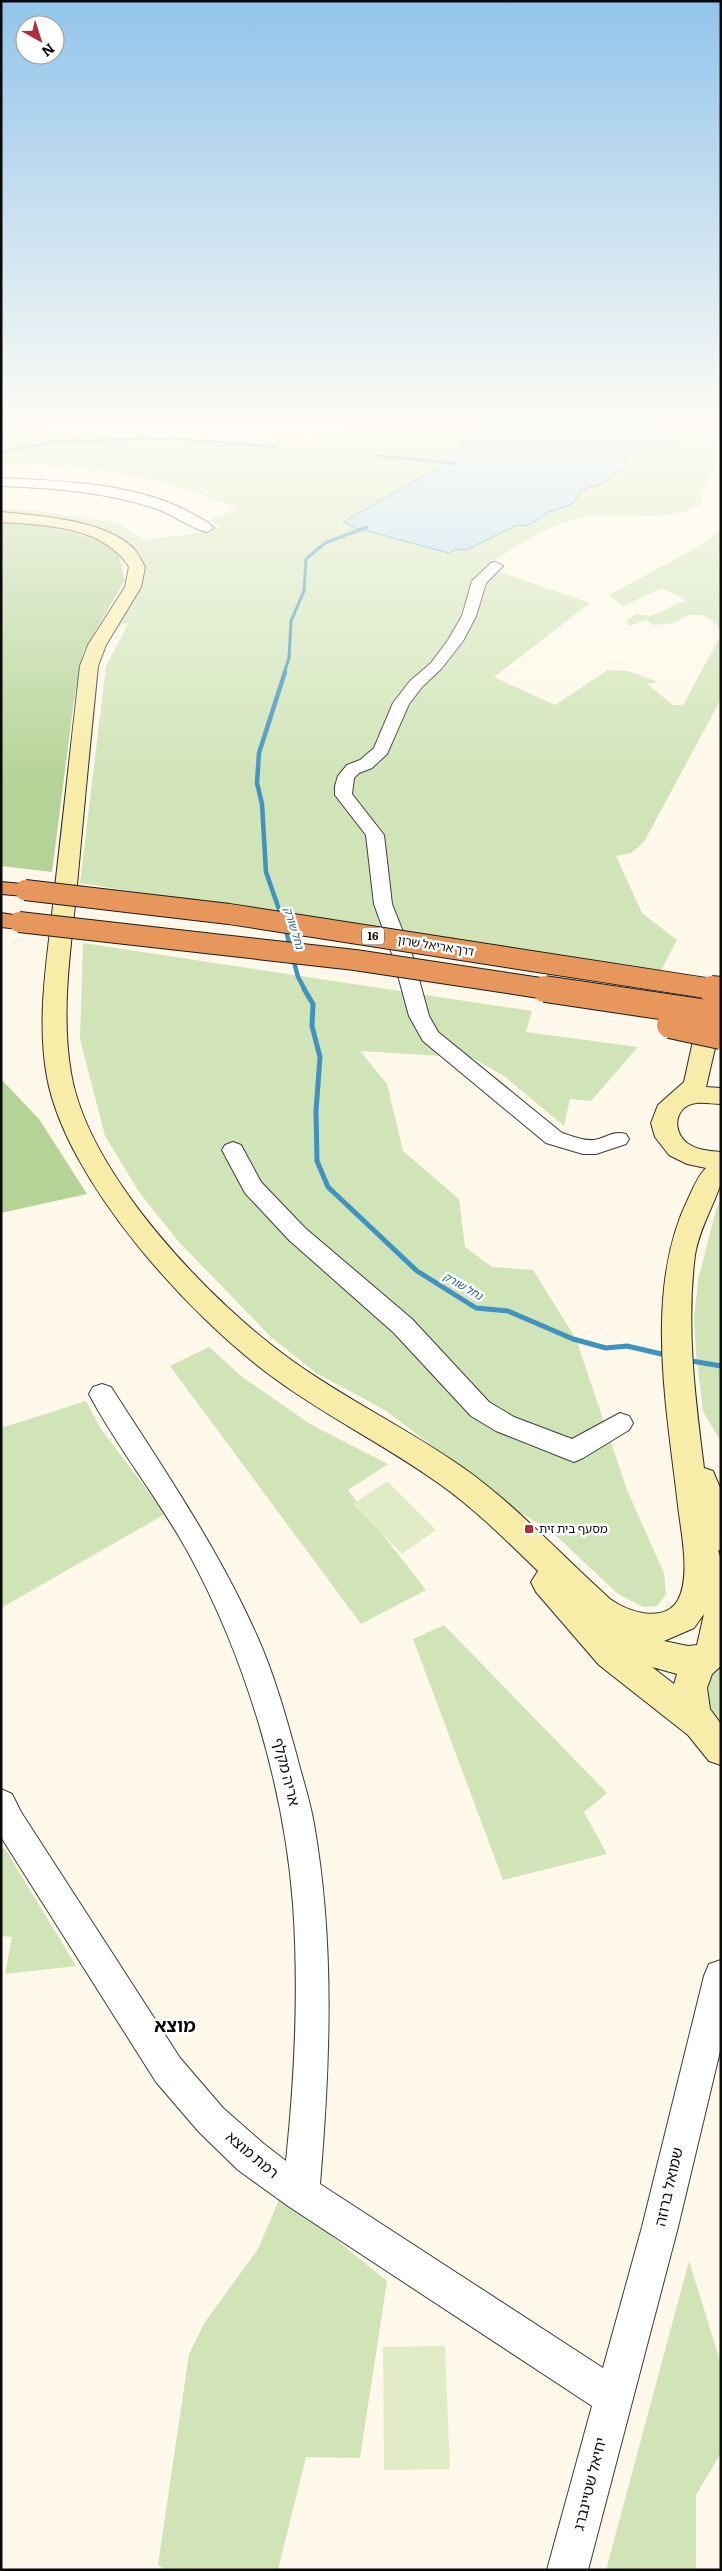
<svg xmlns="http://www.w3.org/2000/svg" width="722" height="2571" viewBox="0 0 722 2571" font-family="Literata,'Noto Sans Hebrew',serif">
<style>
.green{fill:#d0e4b7}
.forest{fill:#b5d397}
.pitch{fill:#e1ecc7}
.water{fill:#b2dbf0;stroke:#4092c1}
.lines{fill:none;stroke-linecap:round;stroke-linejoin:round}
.stream-far2{stroke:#4092c1;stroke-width:3}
.stream-far1{stroke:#4092c1;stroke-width:4.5}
.stream{stroke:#4092c1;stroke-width:5}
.street-casing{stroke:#3d3d3d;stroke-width:2}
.secondary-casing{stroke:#2c2c2c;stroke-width:2}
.highway-casing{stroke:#1b1b1b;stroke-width:2}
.street{fill:#fff;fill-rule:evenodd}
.secondary{fill:#f8eca9;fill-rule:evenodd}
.highway{fill:#e8975c;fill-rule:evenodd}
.highway-bridge-far1-casing{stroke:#1b1b1b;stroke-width:22;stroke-linecap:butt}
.highway-bridge-casing{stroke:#1b1b1b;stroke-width:28;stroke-linecap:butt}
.highway-bridge-far1{stroke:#e8975c;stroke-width:20}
.highway-bridge{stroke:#e8975c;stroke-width:26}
.poi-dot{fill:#ad2f3a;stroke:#fff;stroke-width:2}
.labels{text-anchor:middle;stroke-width:5;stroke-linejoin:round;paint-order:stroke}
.far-water-label{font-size:11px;font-style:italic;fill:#1f6390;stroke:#fff}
.shield{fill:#fff;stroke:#545454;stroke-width:1}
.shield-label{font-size:11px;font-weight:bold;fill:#0a0a0a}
.street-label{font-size:12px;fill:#0a0a0a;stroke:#fff}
.poi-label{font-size:12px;fill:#0a0a0a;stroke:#fff;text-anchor:start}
.near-street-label{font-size:15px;fill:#0a0a0a;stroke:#fff}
.near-quarter-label{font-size:18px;font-weight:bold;fill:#0a0a0a;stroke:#fff}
</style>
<rect width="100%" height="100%" fill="#fdf8e9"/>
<g class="green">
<path d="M19,424L69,435L190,442L295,439L347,434L343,424H721C721,450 717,473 700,492L702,503C675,525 612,510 579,518C545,526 513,548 485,567L590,603L494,677L555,705L608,670L628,671L658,682L647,684L673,705H683L721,635V699L644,842L631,853L616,856L642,913L677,940L658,976L80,883L106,666L129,622L110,630L143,573C142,568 142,559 140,554C126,530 30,520 1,515V509L39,511L117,523L144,540L206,532L220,527L210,519L237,509C168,476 77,463 1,464V433Z"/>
<polygon points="721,529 721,632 715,623 702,615 688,615 674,623 653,625 646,620 629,626 626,621 636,614 651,616 686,600 662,588 623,606 609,595 698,547"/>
<polygon points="83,943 532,1011 526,1032 638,1047 591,1101 570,1099 564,1126 504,1076 473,1058 360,1051 387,1084 403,1151 459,1199 465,1247 492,1267 533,1270 576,1339 627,1490 664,1573 666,1594 657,1606 643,1607 618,1594 551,1531 494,1497 440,1452 385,1410 316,1373 271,1337 178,1241 139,1192 105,1136 80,1039"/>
<polygon points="721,1199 721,1442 703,1411 696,1353 694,1319 698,1280 716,1210"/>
<polygon points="209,1347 241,1376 310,1424 388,1464 348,1490 426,1590 361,1624 170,1366"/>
<polygon points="86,1401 101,1429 165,1514 1,1608 1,1428"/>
<polygon points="444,1625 607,1793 584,1812 607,1854 503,1880 413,1639"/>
<polygon points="721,1664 721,1732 703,1705 710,1671"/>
<polygon points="4,1847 76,1966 5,1974 12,1937 1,1936 1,1851"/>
<polygon points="281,2195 387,2281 360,2458 306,2457 278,2570 167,2570 158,2565 189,2354 205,2322 258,2249"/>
<polygon points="689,2261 721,2364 721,2453 696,2495 696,2570 606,2570"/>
</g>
<g class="forest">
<path d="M1,521C44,527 80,528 118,552L125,580L83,652L74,700L52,872L1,866Z"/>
<polygon points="1,1079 39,1119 87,1194 1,1213"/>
</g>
<g class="pitch">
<polygon points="387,1481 436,1530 402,1554 353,1504"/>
<polygon points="445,2346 450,2469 384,2470 383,2347"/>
</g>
<polygon class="water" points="480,424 646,424 654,431 677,441 648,447 631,445 634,451 628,455 624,468 601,484 582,490 572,504 546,513 538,520 524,526 517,525 466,550 457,549 449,553 356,528 343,522 448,462 469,433"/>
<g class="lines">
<g class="stream-far2">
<polyline points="1,452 51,442 164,438 275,447"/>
<polyline points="377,456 454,463"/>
<polyline points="284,673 289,658 291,621 304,591 306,559 325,543 367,527"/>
</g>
<g class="stream-far1">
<polyline points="282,918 266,872 262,804 257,783 259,753 285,672"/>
<polyline points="285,927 298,977 305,990"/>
</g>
<g class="stream">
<polyline points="304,989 313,1004 312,1026 320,1057 316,1111 317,1161 328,1187 417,1271 476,1308 508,1311 573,1339 606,1348 627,1346 670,1356"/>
<polyline points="686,1360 721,1366"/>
</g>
<g class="street-casing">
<g id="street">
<path d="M1,478C64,481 139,483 195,515C201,519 209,522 214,528L207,532C189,528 173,514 154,508C105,492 53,488 1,486Z"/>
<path d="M496,562L503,566L486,583L476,616L463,641L441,669L422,687L409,704L387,754L372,768L359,773L354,778L352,794L384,835L392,904L413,957L429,1016L438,1032L562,1133C572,1136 583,1141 594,1140C606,1138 613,1130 626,1134L629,1139L626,1144L596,1154H583L546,1143L423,1041L409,1016L393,957L374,904L366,835L335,795V786L338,776L347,765L360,760L374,748L393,703L410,681L431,663L448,640L462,616L472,581L491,563Z"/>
<polygon points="233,1142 241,1145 261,1182 305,1228 412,1319 489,1402 514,1417 572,1439 620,1413 629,1416 633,1423 629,1430 583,1458 574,1462 496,1431 471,1416 394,1333 289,1240 245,1193 222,1150 225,1145"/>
<path d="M102,1384L111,1387C163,1468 218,1548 257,1636C274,1674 285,1713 296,1753C302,1777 310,1800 314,1824C335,1943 330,2064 320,2184L603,2368L642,2227L704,1976L709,1964L721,1960V2047L678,2227L588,2570H547L592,2406L288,2206L238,2170L199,2132L156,2082L1,1837V1789L12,1794L21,1812L180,2058L223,2108L264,2144L286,2161C295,2075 299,1990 293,1904C284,1785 245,1657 189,1554C159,1499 118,1449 89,1394L93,1387Z"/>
</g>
</g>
<g class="secondary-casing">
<path id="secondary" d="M1,512C40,516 108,520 135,550C139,555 142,562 145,567L141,587L106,645L98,666C90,743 83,819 76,896C70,954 61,1014 71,1073C88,1175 212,1304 294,1362C349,1401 410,1430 465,1469C518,1507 562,1556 610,1599C628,1612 664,1624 678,1600C691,1576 681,1532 678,1506C667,1408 643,1289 689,1197C694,1186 698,1176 706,1168L687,1164L669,1155L655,1137L651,1123L658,1105L684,1082L700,1009L704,1004L712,1002L721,1005V1022L706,1087L721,1088V1104C713,1104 705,1102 697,1103C675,1105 671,1130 687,1143C697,1150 709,1151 721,1152C721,1162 722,1177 720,1186C712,1209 699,1230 695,1255C686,1326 695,1397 704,1468L713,1471L721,1490V1551L718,1550L721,1560V1666L712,1674L707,1688L710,1709L721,1724V1765L709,1761L688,1735L599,1665L536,1592L531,1582L538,1571C507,1541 476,1510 441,1485C387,1446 327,1417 274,1378C190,1317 66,1181 47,1077C36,1017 48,955 54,896C63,820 71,743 80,666L88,645L125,587L129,567C104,526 44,525 1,522ZM704,1614L697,1645L688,1646L664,1641L694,1628ZM652,1667L677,1674L674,1684Z"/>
</g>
<g class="highway-casing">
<g id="highway">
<polygon points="1,882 33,885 36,890 33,895 25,896 1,894"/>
<polygon points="1,913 27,917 30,922 27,927 19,929 1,927"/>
</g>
</g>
<use href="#street" class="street"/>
<use href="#secondary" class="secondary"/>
<use href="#highway" class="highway"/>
<g class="highway-bridge-far1-casing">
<g id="highway-bridge-far1">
<polyline points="25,890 229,914 719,990"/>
<polyline points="19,922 355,960 553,990"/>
</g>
</g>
<g class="highway-bridge-casing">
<g id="highway-bridge">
<polyline points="545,989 721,1015"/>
<polyline points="711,989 721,990"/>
<polyline points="670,1025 721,1036"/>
</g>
</g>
<use href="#highway-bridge-far1" class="highway-bridge-far1"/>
<use href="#highway-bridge" class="highway-bridge"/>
</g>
<linearGradient id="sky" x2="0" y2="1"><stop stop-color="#92c4eb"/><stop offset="0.54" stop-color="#fefcf5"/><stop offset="1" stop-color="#fefcf5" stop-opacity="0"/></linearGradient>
<rect width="722" height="784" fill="url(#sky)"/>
<rect class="poi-dot" x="524" y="1524" width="10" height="10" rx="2.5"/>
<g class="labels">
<g class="far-water-label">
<text transform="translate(294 928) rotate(73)" y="4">נחל שורק</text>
<text transform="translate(463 1286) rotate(30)" y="4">נחל שורק</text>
</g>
<rect class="shield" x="362" y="927.5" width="22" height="17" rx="4"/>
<g class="shield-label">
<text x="373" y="940">16</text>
</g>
<g class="street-label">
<text transform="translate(436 946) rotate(9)" y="4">דרך אריאל שרון</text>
</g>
<g class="poi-label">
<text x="539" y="1533">מסעף בית זית</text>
</g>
<g class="near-street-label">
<text transform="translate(286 1772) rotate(76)" y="5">אריה מקלף</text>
<text transform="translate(252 2155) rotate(40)" y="5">רמת מוצא</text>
<text transform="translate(669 2187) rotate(-77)" y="5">שמואל ברוזה</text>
<text transform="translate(590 2484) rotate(-76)" y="5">יחיאל שטיינברג</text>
</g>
<g class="near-quarter-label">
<text x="175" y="2032">מוצא</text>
</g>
</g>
<rect width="722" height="2571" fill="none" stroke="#0a0a0a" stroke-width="5"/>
<g transform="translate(40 40) rotate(141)"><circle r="24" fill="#ffffff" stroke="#9d9d9d"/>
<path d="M0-4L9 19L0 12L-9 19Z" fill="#ad2f3a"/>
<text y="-8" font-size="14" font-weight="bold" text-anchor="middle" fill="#0a0a0a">N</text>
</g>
</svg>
